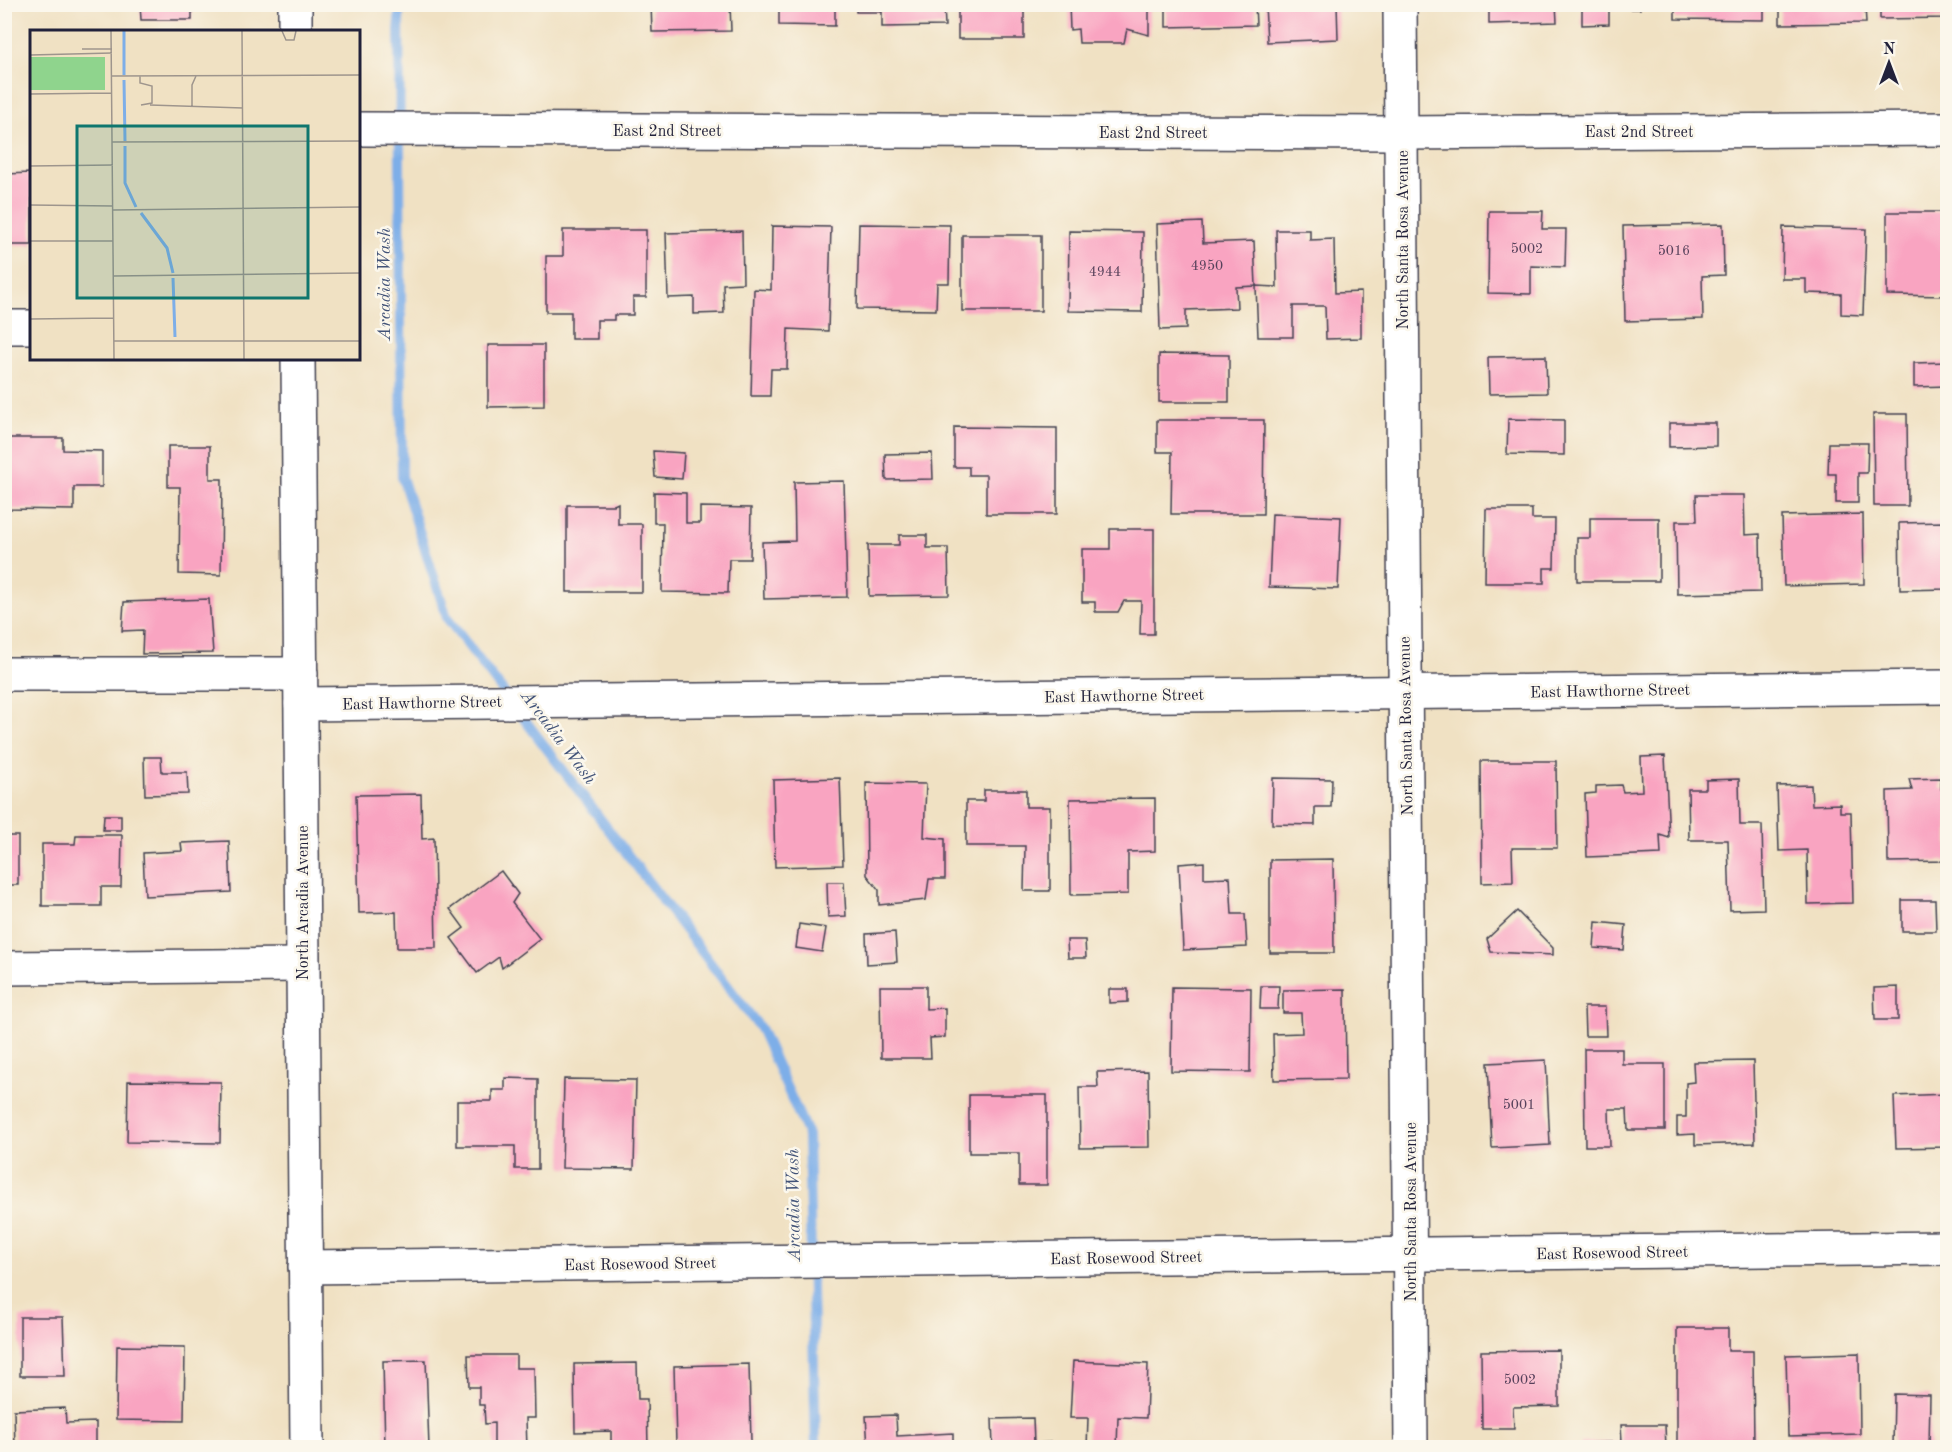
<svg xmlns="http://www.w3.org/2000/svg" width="1952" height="1452" viewBox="0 0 1952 1452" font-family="'Old Standard TT',serif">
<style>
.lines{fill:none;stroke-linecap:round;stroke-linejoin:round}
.stream{stroke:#7daee8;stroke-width:10}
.building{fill:#f9a4c1}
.minor-casing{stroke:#413f4f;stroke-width:36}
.minor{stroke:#fff;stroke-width:33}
.labels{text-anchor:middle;stroke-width:5;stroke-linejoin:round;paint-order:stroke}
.number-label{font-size:14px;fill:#58425c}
.street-label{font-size:16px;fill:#22223b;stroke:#fbf7ec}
.water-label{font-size:18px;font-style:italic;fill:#425378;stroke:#fbf7ec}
.inset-river{fill:none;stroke:#7daee8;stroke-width:3}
.inset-road{fill:none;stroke:#9e958d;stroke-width:1.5}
.view{fill:#0f766e;fill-opacity:0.15;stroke:#0f766e;stroke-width:3}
.inset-edge{fill:none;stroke:#22223b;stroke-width:3}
</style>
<rect width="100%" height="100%" fill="#fbf7ec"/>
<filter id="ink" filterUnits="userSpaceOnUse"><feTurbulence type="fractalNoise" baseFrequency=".0167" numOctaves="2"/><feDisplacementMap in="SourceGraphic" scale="12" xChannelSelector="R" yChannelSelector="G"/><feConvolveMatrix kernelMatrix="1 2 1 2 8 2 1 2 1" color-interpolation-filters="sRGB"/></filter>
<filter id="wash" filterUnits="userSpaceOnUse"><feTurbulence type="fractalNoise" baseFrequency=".008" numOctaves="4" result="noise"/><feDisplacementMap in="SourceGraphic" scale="24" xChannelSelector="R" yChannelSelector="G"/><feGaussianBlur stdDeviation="1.35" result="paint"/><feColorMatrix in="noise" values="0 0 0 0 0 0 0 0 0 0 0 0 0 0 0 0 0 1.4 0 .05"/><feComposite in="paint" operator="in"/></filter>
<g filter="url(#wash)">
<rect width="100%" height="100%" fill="#f0e1c3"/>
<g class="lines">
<polyline class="stream" points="399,4 402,477 447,618 760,1028 808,1135 816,1448"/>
</g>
<g id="blocks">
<g class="building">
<polygon points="140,4 192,4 192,20 141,20"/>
<polygon points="651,4 730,4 731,31 652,32"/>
<polygon points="779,4 835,4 835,26 779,25"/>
<polygon points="856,4 944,4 945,26 882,27 882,12 856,12"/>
<rect x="958" y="4" width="66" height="35"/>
<polygon points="1069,4 1149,4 1149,35 1127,29 1124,43 1079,43 1078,29 1070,30"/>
<polygon points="1166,4 1255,4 1256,25 1166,27"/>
<polygon points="1265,4 1337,4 1338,39 1267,42"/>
<polygon points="1489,4 1556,4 1557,22 1489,24"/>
<polygon points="1582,4 1640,4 1640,9 1609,9 1609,24 1582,25"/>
<polygon points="1675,4 1764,4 1764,20 1675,19"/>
<polygon points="1880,4 1948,4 1948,18 1880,19"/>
<polygon points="1780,5 1865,5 1866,23 1780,24"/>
<polygon points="32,173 32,245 4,245 4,174"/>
<polygon points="1489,211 1543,211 1542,229 1566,229 1565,267 1531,266 1531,294 1488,293"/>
<polygon points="1887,212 1948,212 1948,296 1887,295"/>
<polygon points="1202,222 1203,243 1254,241 1256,286 1236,287 1237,308 1186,310 1186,329 1160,330 1157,224"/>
<polygon points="859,224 950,225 949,283 937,283 936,310 857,309"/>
<polygon points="1723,224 1724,275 1702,276 1703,319 1625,321 1623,226"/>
<polygon points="772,226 831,227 828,331 788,329 787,369 771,369 770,396 751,396 754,289 771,290"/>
<polygon points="1783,227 1866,229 1863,315 1841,314 1841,294 1806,293 1806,279 1782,279"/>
<polygon points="563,230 646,230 646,297 633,297 633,315 614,315 614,320 597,320 597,339 571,339 571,312 546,312 546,256 563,256"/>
<polygon points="1276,230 1310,230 1310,240 1334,239 1335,293 1361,292 1361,338 1326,339 1325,306 1293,306 1293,337 1258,337 1256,286 1277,287"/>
<polygon points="742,231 743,283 723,284 724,313 694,314 694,297 668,298 666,233"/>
<polygon points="1069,231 1143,232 1142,312 1068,311"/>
<rect x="962" y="235" width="79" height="76"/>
<polygon points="488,345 544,345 544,406 488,407"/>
<polygon points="1159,354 1229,355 1229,402 1159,402"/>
<polygon points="1546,356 1547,393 1489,394 1488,357"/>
<polygon points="1948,362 1948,386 1914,387 1914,363"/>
<polygon points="1873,414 1907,414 1908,506 1874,506"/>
<polygon points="1508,419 1564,420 1564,455 1507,454"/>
<polygon points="1157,420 1264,420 1263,514 1171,514 1172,452 1157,452"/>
<polygon points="1669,423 1716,423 1716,446 1669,447"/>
<polygon points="954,427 1057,428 1057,514 986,514 986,475 969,475 969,467 954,467"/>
<polygon points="8,438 63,438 63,450 102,451 102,487 74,487 74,510 7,509"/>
<polygon points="1829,443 1868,443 1867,473 1858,473 1858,503 1836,503 1836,474 1828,474"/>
<polygon points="168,446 210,446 210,479 222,479 221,575 179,574 180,487 168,487"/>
<polygon points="653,451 684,453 682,479 655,477"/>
<polygon points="932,453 933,479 886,480 885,454"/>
<polygon points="844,481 847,597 764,599 762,542 795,541 794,482"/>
<polygon points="654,492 686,493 686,523 700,523 700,507 751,508 750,559 729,559 728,593 662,592 663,523 654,523"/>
<polygon points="1696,495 1744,495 1745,535 1760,534 1761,592 1677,594 1676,521 1697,521"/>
<polygon points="618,503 618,524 642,524 642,592 567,592 567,505 614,505"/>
<polygon points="1486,509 1532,509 1532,519 1555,519 1554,568 1544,568 1544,583 1485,583"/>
<polygon points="1272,514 1341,517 1338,589 1269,587"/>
<polygon points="1863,514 1864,584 1784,586 1782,516"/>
<polygon points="1590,518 1659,518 1659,581 1577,581 1577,538 1590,538"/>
<polygon points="1946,522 1948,534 1948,589 1900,590 1899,523"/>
<polygon points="1110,529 1154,529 1154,634 1140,634 1141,601 1124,601 1118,612 1095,612 1095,602 1082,602 1082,549 1110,549"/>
<polygon points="899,535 927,535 927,548 948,548 949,595 869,596 868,545 899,545"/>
<polygon points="209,599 213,653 142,654 143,630 122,631 124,602"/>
<polygon points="1665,756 1669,838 1660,835 1661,854 1587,857 1585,794 1596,793 1596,786 1621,785 1623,792 1642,791 1641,757"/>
<polygon points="144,757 161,757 162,772 187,772 188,794 145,795"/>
<polygon points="1481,761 1556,761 1557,848 1512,848 1513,882 1482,883"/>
<polygon points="840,778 843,865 775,867 773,780"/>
<polygon points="1273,778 1332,779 1331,807 1315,807 1315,825 1272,824"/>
<polygon points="1941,778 1941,789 1948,789 1948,861 1888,862 1887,791 1912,790 1909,779"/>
<polygon points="1739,779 1740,825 1762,825 1764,909 1730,910 1728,840 1689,840 1688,789 1706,789 1706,780"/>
<polygon points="866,783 926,784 924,837 945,839 945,879 929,879 926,900 879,905 879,890 867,875"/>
<polygon points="1811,785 1812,805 1840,804 1840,812 1851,812 1853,903 1808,904 1807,850 1779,851 1777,786"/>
<polygon points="984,790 1026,790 1026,807 1050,807 1050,891 1024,891 1025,846 966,846 966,801 984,801"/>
<polygon points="421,794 422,839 434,838 436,948 397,948 396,912 359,913 356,795"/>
<polygon points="1155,798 1155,851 1128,852 1128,894 1071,895 1070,799"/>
<polygon points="104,815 121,815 121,830 103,830"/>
<polygon points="76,835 122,835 121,887 101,887 101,906 42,906 42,844 75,844"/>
<rect x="4" y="836" width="14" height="49"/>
<polygon points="229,841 231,892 145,896 143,853 182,851 181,843"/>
<polygon points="1333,859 1334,953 1270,953 1270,860"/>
<polygon points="1204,862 1204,878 1230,877 1232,914 1245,914 1247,947 1183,950 1179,864"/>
<polygon points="501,871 518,894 512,903 540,939 502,968 499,957 477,973 451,938 464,928 450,909"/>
<polygon points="827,882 844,882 846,916 828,917"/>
<polygon points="1902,900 1935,900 1936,931 1902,931"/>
<polygon points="1517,911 1553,948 1553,955 1491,952 1487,939"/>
<polygon points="1596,922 1626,925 1624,950 1594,948"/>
<polygon points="799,924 826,928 822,952 796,948"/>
<polygon points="895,932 897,962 867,964 866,934"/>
<polygon points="1067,940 1085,940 1086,958 1068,958"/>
<polygon points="880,986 926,986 926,1009 945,1008 945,1037 930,1038 931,1058 881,1058"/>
<polygon points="1261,986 1279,986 1278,1009 1260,1009"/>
<polygon points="1172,987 1251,988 1250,1072 1171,1071"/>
<polygon points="1898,987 1898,1020 1875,1020 1874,988"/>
<polygon points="1109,989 1128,989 1128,1002 1109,1003"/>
<polygon points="1345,989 1346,1079 1274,1080 1273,1034 1302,1033 1301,1013 1283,1013 1283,990"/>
<polygon points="1584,1007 1605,1007 1606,1036 1585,1036"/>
<polygon points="1584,1049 1622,1049 1622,1064 1665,1064 1665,1130 1628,1130 1627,1109 1609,1109 1610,1146 1585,1146"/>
<polygon points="1546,1060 1550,1145 1492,1148 1488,1063"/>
<polygon points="1753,1061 1755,1143 1695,1145 1695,1134 1677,1135 1677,1117 1686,1117 1686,1083 1694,1082 1693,1062"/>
<polygon points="1148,1071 1149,1147 1080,1148 1079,1087 1098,1087 1097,1072"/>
<polygon points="505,1078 538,1079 538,1169 515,1169 515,1146 457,1146 457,1101 492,1101 492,1090 505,1090"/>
<polygon points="564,1079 636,1080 634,1169 562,1168"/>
<polygon points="128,1081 221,1082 220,1143 127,1142"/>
<polygon points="1948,1094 1948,1147 1896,1148 1894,1096"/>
<polygon points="969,1095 1047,1095 1047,1185 1019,1185 1019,1153 969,1153"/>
<polygon points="20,1317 63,1317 65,1376 20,1376"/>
<polygon points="1677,1328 1728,1328 1728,1351 1753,1351 1754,1448 1694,1448 1693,1443 1677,1443"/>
<polygon points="117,1346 185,1347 184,1421 116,1420"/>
<polygon points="1559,1350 1559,1406 1513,1407 1514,1429 1482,1429 1481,1351"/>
<polygon points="1859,1353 1860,1434 1788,1436 1786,1355"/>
<polygon points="468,1355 516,1355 516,1368 534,1368 535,1418 526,1418 527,1448 494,1448 494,1423 485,1424 484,1405 479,1405 479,1387 469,1387"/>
<polygon points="426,1360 429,1448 385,1448 383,1361"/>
<polygon points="1073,1361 1148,1364 1146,1418 1118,1417 1117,1448 1087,1448 1088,1418 1070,1418"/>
<polygon points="637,1363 638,1399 647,1399 648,1448 611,1448 611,1431 575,1432 574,1364"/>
<polygon points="749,1364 751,1442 676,1444 674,1366"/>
<polygon points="1894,1394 1930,1395 1929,1448 1893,1448"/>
<polygon points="65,1408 66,1423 96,1422 96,1448 15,1448 14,1410"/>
<polygon points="896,1415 897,1436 953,1433 953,1448 868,1448 866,1416"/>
<polygon points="1033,1418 1034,1443 1055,1442 1055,1448 993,1448 992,1419"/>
<polygon points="1621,1425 1665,1425 1666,1448 1581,1448 1581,1443 1622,1442"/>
</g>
</g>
</g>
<g filter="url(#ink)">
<use href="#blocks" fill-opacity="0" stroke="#413f4f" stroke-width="1.5"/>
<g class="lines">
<g class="minor-casing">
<g id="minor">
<polyline points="295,4 295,32"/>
<polyline points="1400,4 1411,1448"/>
<polyline points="358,129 1401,133 1948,129"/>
<polyline points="4,327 32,327"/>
<polyline points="298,358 307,1448"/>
<polyline points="4,674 301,674"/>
<polyline points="301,704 1948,687"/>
<polyline points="4,968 303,965"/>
<polyline points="305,1267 1948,1248"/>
</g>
</g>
<use href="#minor" class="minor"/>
</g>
</g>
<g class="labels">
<g class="number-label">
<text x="1527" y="253">5002</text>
<text x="1674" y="255">5016</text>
<text x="1207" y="270">4950</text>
<text x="1105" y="276">4944</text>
<text x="1519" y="1109">5001</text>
<text x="1520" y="1384">5002</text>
</g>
<g class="street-label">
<text x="667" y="136">East 2nd Street</text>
<text x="1639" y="137">East 2nd Street</text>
<text x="1153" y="138">East 2nd Street</text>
<text transform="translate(1402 240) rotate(-90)" y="6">North Santa Rosa Avenue</text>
<text transform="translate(1610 690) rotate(-1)" y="6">East Hawthorne Street</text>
<text transform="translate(1124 695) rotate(-1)" y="6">East Hawthorne Street</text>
<text transform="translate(422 702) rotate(-1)" y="6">East Hawthorne Street</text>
<text transform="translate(1405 726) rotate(-91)" y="6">North Santa Rosa Avenue</text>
<text transform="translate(302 903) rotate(-90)" y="6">North Arcadia Avenue</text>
<text transform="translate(1410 1212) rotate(-90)" y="6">North Santa Rosa Avenue</text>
<text transform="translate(1612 1252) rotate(-1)" y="6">East Rosewood Street</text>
<text transform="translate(1126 1257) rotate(-1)" y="6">East Rosewood Street</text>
<text transform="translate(640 1263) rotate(-1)" y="6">East Rosewood Street</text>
</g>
<g class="water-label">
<text transform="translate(384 284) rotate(-90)" y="6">Arcadia Wash</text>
<text transform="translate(559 737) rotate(53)" y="6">Arcadia Wash</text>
<text transform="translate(793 1205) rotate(-91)" y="6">Arcadia Wash</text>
</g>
</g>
<g transform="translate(30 30)">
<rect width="330" height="330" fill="#f0e1c3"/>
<path d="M0,27H75V60H0Z" fill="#8fd48d"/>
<path class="inset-river" d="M94,1V45M94,50L95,111M95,116V153L106,177M111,183L137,218L143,243M143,248L145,307"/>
<path class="inset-road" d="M81,1L84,329M212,1L214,329M252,1L256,10H264L266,1M52,19H82M0,25L82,23M82,46L330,45M110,46V53L122,56V73L111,75M0,64L82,63M120,75L213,78M162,76V55L166,46M82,112L330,111M0,136L83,135M0,175L83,176M83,180L330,177M0,211H83M83,246L330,243M0,289L84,288M84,311H330"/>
<path class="view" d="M47,96H278V268H47Z"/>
<rect width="330" height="330" class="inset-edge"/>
</g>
<rect width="1952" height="1452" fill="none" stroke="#fbf7ec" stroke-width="24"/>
<g transform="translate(1889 63)" stroke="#fbf7ec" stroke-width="4.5" paint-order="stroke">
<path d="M0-4.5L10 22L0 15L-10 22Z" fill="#22223b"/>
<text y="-9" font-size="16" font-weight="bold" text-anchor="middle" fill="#22223b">N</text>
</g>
</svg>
